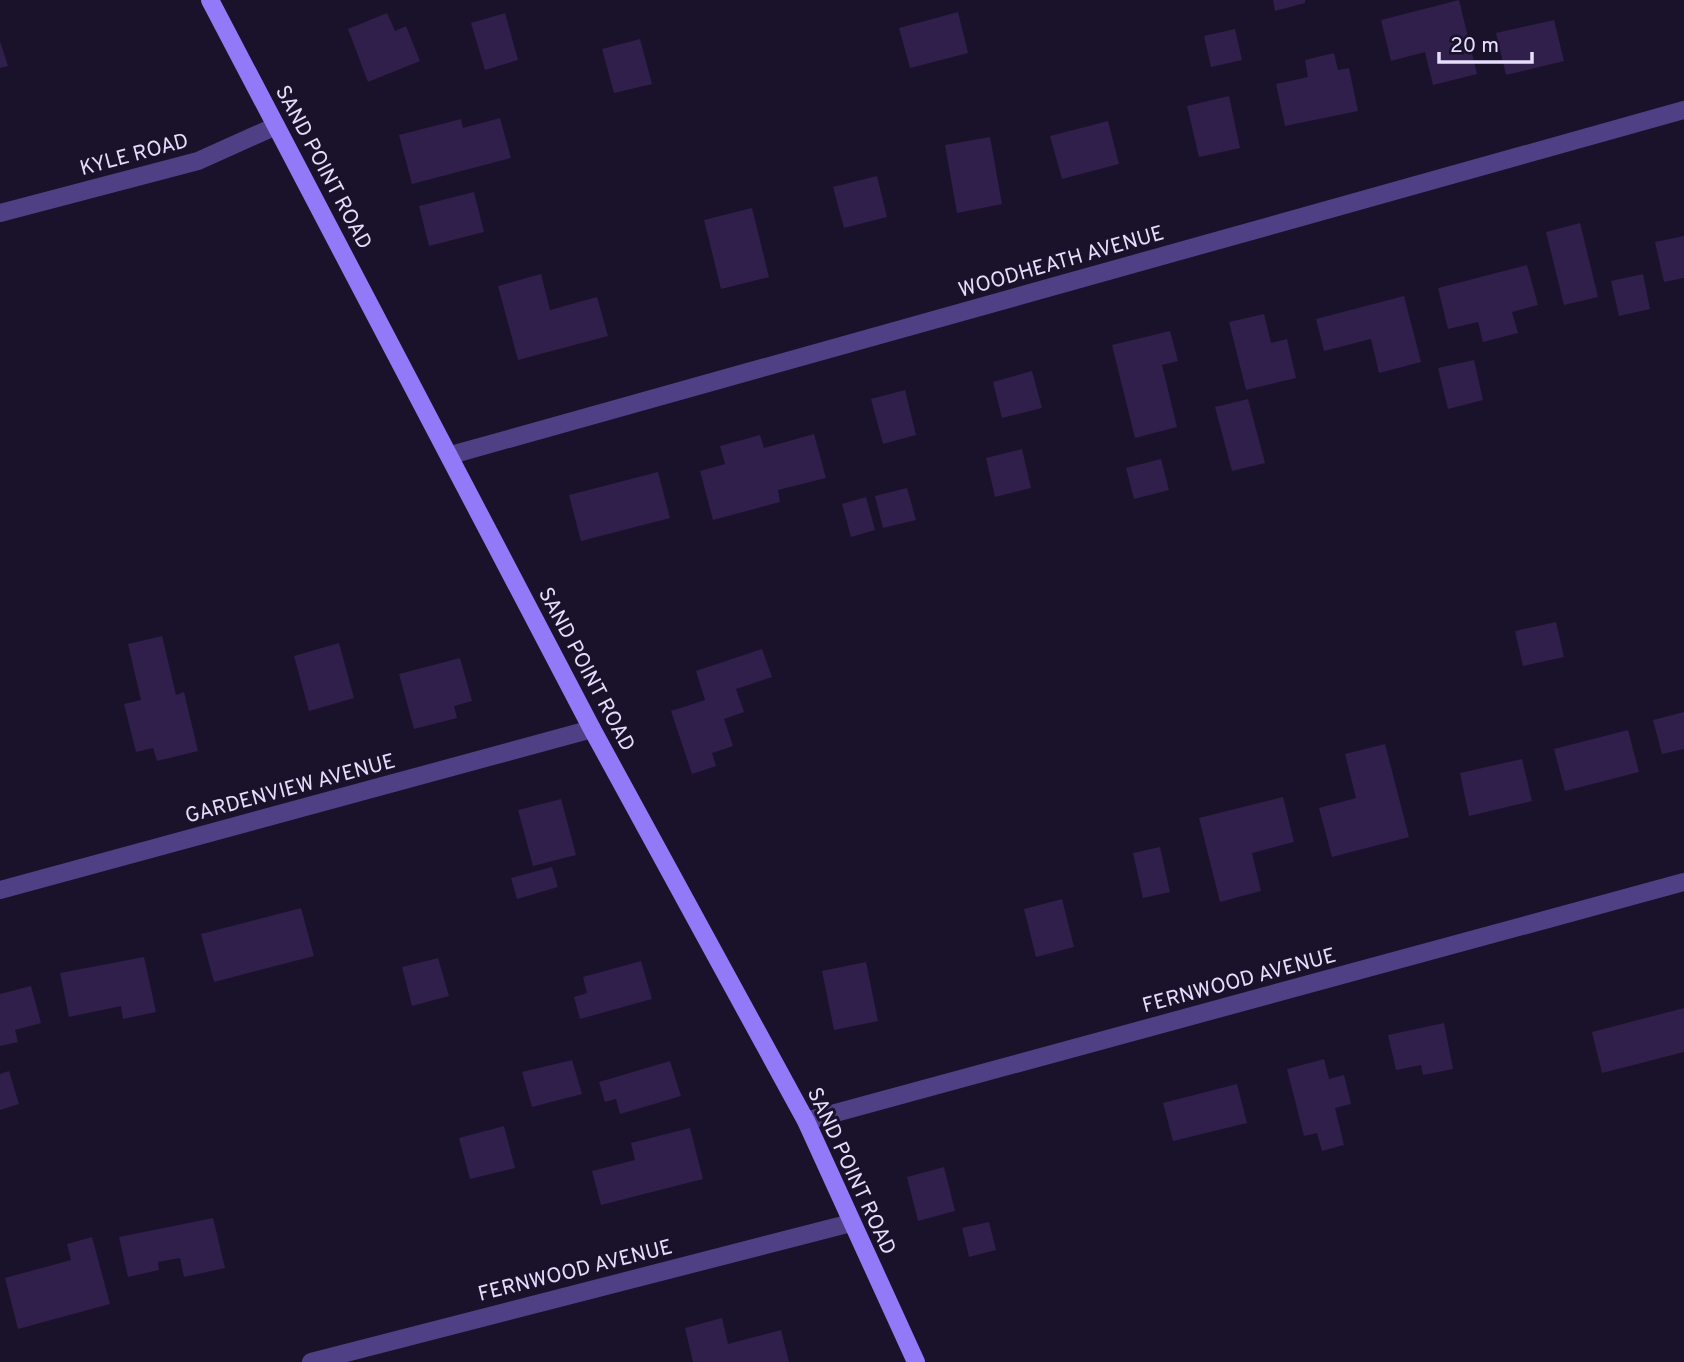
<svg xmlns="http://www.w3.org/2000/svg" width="1684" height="1362" viewBox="0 0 1684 1362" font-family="Overpass,sans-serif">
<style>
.building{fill:#2f1f4a}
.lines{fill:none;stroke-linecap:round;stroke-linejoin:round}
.street{stroke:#4f4086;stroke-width:18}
.secondary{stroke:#9279f8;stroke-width:18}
.labels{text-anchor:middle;stroke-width:6;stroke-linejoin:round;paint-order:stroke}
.street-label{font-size:21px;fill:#e6ddfd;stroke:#1a122a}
</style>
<rect width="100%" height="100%" fill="#1a122a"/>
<g class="building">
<polygon points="1273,0 1305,0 1305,3 1275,11"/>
<polygon points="1459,0 1477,74 1433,85 1425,52 1391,61 1381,20"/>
<polygon points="958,12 968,53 910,68 899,28"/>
<polygon points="387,13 395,31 406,26 420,61 368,82 348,29"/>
<polygon points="505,13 518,60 485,70 471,23"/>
<polygon points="1554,20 1564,61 1506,75 1496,33"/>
<polygon points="1235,29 1242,60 1211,67 1204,36"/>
<polygon points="640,39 652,84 614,93 602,49"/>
<polygon points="0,41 8,66 0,68"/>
<polygon points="1334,53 1338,70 1349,68 1358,111 1285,126 1276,84 1308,77 1305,60"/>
<polygon points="1229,96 1240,148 1199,157 1187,106"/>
<polygon points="500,118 511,158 412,184 399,135 461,119 463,128"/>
<polygon points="1108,121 1119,164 1062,179 1050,136"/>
<polygon points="990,137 1002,204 957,213 945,145"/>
<polygon points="877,176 887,217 844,228 833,187"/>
<polygon points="474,192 484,232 429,246 419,206"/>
<polygon points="752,208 769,277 721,289 704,220"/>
<polygon points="1580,223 1598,297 1564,305 1546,232"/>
<polygon points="1684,236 1684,278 1664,282 1655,242"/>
<polygon points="1527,265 1538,305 1512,312 1518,333 1483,342 1478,322 1448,329 1438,288"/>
<polygon points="541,274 550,310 597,297 608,336 518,360 498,286"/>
<polygon points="1643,274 1650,309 1619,316 1611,281"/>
<polygon points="1404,296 1421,362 1379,373 1371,339 1324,351 1316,319"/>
<polygon points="1264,314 1271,343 1287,339 1296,378 1246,390 1229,322"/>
<polygon points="1170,331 1178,361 1162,365 1177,427 1135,438 1112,345"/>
<polygon points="1474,360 1483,400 1448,409 1438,368"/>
<polygon points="1032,371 1042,408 1002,418 993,382"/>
<polygon points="905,390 916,435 883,444 871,399"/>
<polygon points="1248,399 1265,463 1232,471 1215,407"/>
<polygon points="814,434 826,478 778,490 780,502 713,520 700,471 725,464 720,446 760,435 764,448"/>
<polygon points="1022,449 1031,488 995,497 986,458"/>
<polygon points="1161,459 1169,490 1134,499 1126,468"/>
<polygon points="658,472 670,518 581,541 569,495"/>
<polygon points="907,488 916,520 883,528 875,496"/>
<polygon points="866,497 875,530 851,537 842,504"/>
<polygon points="1556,622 1564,657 1523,666 1515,631"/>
<polygon points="162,636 176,695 184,692 198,751 157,761 153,748 136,752 124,704 141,700 128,644"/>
<polygon points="339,643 354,698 309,711 294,656"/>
<polygon points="762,649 772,677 736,689 744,712 724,719 733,746 712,753 716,766 692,774 671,711 705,700 696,671"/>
<polygon points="460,658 472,701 454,706 457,718 414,729 399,674"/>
<polygon points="1684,712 1684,749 1662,754 1653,720"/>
<polygon points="1628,730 1639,772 1565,791 1554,749"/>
<polygon points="1385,744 1409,837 1332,857 1319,808 1356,798 1345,754"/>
<polygon points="1522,759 1532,801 1469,816 1460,773"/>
<polygon points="1283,797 1294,842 1252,853 1261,891 1220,902 1199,818"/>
<polygon points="561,799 576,855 533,866 518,810"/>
<polygon points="1160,847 1170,892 1143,898 1133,853"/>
<polygon points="552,867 558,887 517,899 511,878"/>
<polygon points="1062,899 1074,947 1036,957 1024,909"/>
<polygon points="301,908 314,956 214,982 201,934"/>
<polygon points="144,957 156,1012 123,1019 121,1006 69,1017 60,973"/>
<polygon points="438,958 449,996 412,1006 402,967"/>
<polygon points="641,961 652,999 580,1019 574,997 587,993 583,977"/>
<polygon points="866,962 878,1021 834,1030 822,971"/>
<polygon points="31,986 41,1023 15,1030 18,1042 0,1046 0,994"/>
<polygon points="1684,1008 1684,1052 1602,1073 1592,1032"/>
<polygon points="1444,1023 1453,1069 1423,1075 1421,1065 1396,1070 1388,1035"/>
<polygon points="1324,1059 1329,1079 1344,1075 1351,1104 1335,1108 1344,1145 1322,1151 1317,1133 1304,1136 1287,1069"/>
<polygon points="572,1060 582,1094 532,1107 522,1072"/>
<polygon points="670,1061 681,1096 620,1114 616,1099 605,1102 599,1082"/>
<polygon points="9,1071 19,1104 0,1110 0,1074"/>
<polygon points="1237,1084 1247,1123 1173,1141 1163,1103"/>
<polygon points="504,1126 515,1168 470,1179 459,1138"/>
<polygon points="690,1128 703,1179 601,1205 592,1171 635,1160 631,1143"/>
<polygon points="944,1167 955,1211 918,1221 907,1177"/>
<polygon points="213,1218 225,1268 184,1277 180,1258 158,1262 159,1270 128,1277 119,1237"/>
<polygon points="989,1222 996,1250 969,1257 962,1228"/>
<polygon points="92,1237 110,1304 18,1329 5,1278 71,1260 67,1244"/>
<polygon points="722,1318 728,1344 781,1330 789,1362 693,1362 685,1328"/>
</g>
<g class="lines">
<g class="street">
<polyline points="0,213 198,161 276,126"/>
<polyline points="451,455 1684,110"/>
<polyline points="0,890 592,729"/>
<polyline points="806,1121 1684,882"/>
<polyline points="311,1362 851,1223"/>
</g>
<polyline class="secondary" points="210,0 592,729 806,1121 916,1362"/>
</g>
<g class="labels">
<g class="street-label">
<text transform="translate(134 154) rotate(-15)" y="7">KYLE ROAD</text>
<text transform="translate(324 167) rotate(62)" y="7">SAND POINT ROAD</text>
<text transform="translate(1061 261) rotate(-16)" y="7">WOODHEATH AVENUE</text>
<text transform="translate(587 669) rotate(62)" y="7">SAND POINT ROAD</text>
<text transform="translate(290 788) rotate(-15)" y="7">GARDENVIEW AVENUE</text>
<text transform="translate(1239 980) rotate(-15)" y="7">FERNWOOD AVENUE</text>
<text transform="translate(852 1171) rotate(65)" y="7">SAND POINT ROAD</text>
<text transform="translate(575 1270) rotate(-14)" y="7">FERNWOOD AVENUE</text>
</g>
</g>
<path d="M1439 52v10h93v-10" fill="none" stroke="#e6ddfd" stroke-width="3.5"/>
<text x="1450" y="52" font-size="21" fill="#e6ddfd" stroke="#1a122a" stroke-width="5" paint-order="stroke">20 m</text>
</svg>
